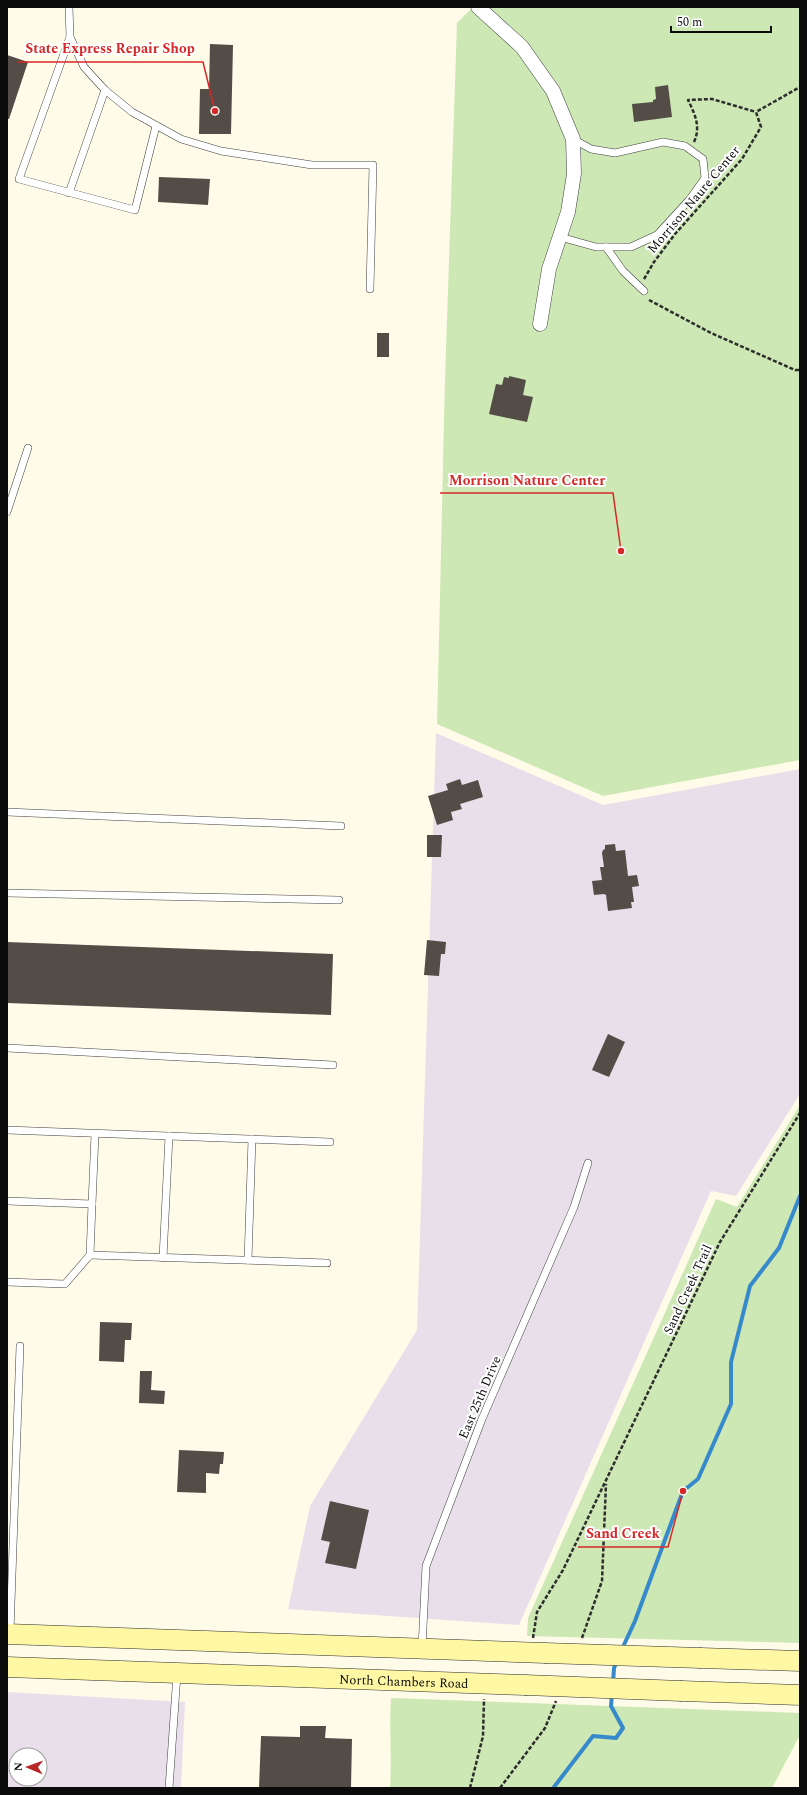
<svg xmlns="http://www.w3.org/2000/svg" width="807" height="1795" viewBox="0 0 807 1795" font-family="Spectral,serif">
<style>
.industrial{fill:#e9dfea;fill-rule:evenodd}
.green{fill:#cde8b4}
.lines{fill:none;stroke-linecap:round;stroke-linejoin:round}
.stream{stroke:#368acb;stroke-width:4}
.building{fill:#534c47}
.lane-casing{stroke:#3e3e3e;stroke-width:8}
.street-casing{stroke:#3e3e3e;stroke-width:15}
.secondary-casing{stroke:#2d2d2d;stroke-width:21}
.path{stroke:#2d2d2d;stroke-width:2.5;stroke-dasharray:4 2;stroke-linecap:butt}
.lane{stroke:#fff;stroke-width:7}
.street{stroke:#fff;stroke-width:14}
.secondary{stroke:#fef7a4;stroke-width:20}
.secondary-bridge-casing{stroke:#2d2d2d;stroke-width:21;stroke-linecap:butt}
.secondary-bridge{stroke:#fef7a4;stroke-width:20}
.labels{text-anchor:middle;stroke-width:4;stroke-linejoin:round;paint-order:stroke}
.street-label{font-size:13px;fill:#0b0b0b;stroke:#fff}
.leader{fill:none;stroke:#d62828;stroke-width:1.5}
.callout-dot{fill:#d62828;stroke:#fff;stroke-width:1.5}
.callout-label{font-size:14px;text-anchor:middle;font-weight:bold;fill:#d62828;stroke:#fff;stroke-width:4;stroke-linejoin:round;paint-order:stroke}
</style>
<rect width="100%" height="100%" fill="#fffbe9"/>
<g class="industrial">
<polygon points="436,733 603,805 800,769 800,1094 736,1196 711,1191 519,1625 288,1609 310,1506 417,1330"/>
<path d="M7,1692L185,1702L181,1788H7ZM16,1755H40V1779H16Z"/>
</g>
<g class="green">
<polygon points="473,7 800,7 800,760 603,796 437,724 445,379 457,23"/>
<polygon points="800,1105 800,1643 527,1636 528,1618 716,1199 737,1207"/>
<path d="M391,1698L800,1713V1735L772,1788H390C392,1758 389,1728 391,1698Z"/>
</g>
<g class="lines">
<g class="stream">
<polyline points="622,1649 635,1621 683,1491 698,1479 731,1404 731,1362 750,1286 779,1248 800,1196"/>
<polyline points="613,1683 614,1668 617,1661"/>
<polyline points="555,1788 554,1787 593,1736 616,1738 623,1728 611,1706 612,1694"/>
</g>
</g>
<g class="building">
<polygon points="210,44 233,45 231,134 199,134 200,89 209,89"/>
<polygon points="7,55 28,62 9,119 7,119"/>
<polygon points="668,85 672,117 634,122 632,104 653,102 653,100 656,99 655,87"/>
<polygon points="159,177 210,179 208,205 158,202"/>
<rect x="377" y="333" width="12" height="24"/>
<polygon points="509,376 526,380 523,395 533,397 527,422 489,414 496,384 502,385 504,377 509,378"/>
<polygon points="460,779 462,785 478,780 483,797 460,804 462,809 451,812 453,820 437,825 428,796 448,790 446,784"/>
<polygon points="427,835 442,835 441,857 427,857"/>
<polygon points="615,844 616,851 625,850 628,876 637,875 639,886 632,887 634,902 631,902 632,908 608,911 606,895 604,894 594,895 592,881 602,880 600,867 604,867 602,853 603,850 605,849 605,845"/>
<polygon points="427,940 446,942 445,954 441,954 439,976 424,975"/>
<polygon points="7,942 333,954 331,1015 7,1003"/>
<polygon points="608,1034 625,1042 609,1077 592,1070"/>
<polygon points="100,1322 132,1323 131,1340 125,1340 124,1362 99,1361"/>
<polygon points="140,1371 152,1371 151,1390 165,1391 164,1404 139,1403"/>
<polygon points="179,1450 224,1452 223,1464 220,1464 219,1474 206,1473 206,1493 177,1492"/>
<polygon points="330,1501 369,1510 356,1569 325,1563 330,1542 321,1540"/>
<polygon points="300,1726 326,1726 325,1738 352,1739 351,1788 259,1788 261,1736 300,1737"/>
</g>
<g class="lines">
<g class="lane-casing">
<g id="lane">
<polyline points="69,7 70,37 19,179 135,210 156,126"/>
<polyline points="70,37 84,67 105,90 132,112 181,139 221,151 312,165 373,165 370,289"/>
<polyline points="69,193 105,90"/>
<polyline points="560,237 596,247 631,247 657,235 690,199 705,178 703,159 685,146 663,142 615,153 591,149 573,139"/>
<polyline points="606,247 623,271 644,291"/>
<polyline points="7,512 28,448"/>
<polyline points="7,812 341,826"/>
<polyline points="7,893 339,900"/>
<polyline points="7,1048 333,1065"/>
<polyline points="7,1130 330,1142"/>
<polyline points="7,1201 92,1204 95,1134"/>
<polyline points="90,1255 327,1263"/>
<polyline points="163,1258 169,1136"/>
<polyline points="248,1260 252,1139"/>
<polyline points="7,1282 65,1284 90,1255 92,1204"/>
<polyline points="10,1632 20,1346"/>
<polyline points="422,1648 426,1566 482,1419 574,1207 588,1163"/>
<polyline points="169,1788 177,1674"/>
</g>
</g>
<g class="street-casing">
<polyline id="street" points="478,7 522,47 553,91 573,139 574,174 568,212 549,269 540,324"/>
</g>
<g class="secondary-casing">
<g id="secondary">
<polyline points="7,1634 545,1653"/>
<polyline points="701,1658 800,1661"/>
<path id="s1" d="M7,1667L525,1685"/>
<polyline points="682,1691 800,1695"/>
</g>
</g>
<g class="path">
<path d="M694,142C701,127 695,114 688,100L712,99L756,112"/>
<polyline points="644,279 654,262 675,234 742,159 761,127 756,112 800,87"/>
<polyline points="649,300 711,333 795,370 800,370"/>
<polyline points="533,1638 537,1612 563,1570 720,1242 800,1113"/>
<polyline points="582,1638 602,1581 606,1484"/>
<polyline points="470,1788 483,1736 484,1699"/>
<polyline points="500,1788 545,1728 556,1701"/>
</g>
<use href="#lane" class="lane"/>
<use href="#street" class="street"/>
<use href="#secondary" class="secondary"/>
<g class="secondary-bridge-casing">
<g id="secondary-bridge">
<polyline points="545,1653 701,1658"/>
<polyline points="525,1685 682,1691"/>
</g>
</g>
<use href="#secondary-bridge" class="secondary-bridge"/>
</g>
<g class="labels">
<g class="street-label">
<text transform="translate(693 199) rotate(-50)" y="5">Morrison Naure Center</text>
<text transform="translate(687 1289) rotate(-65)" y="5">Sand Creek Trail</text>
<text transform="translate(479 1397) rotate(-67)" y="5">East 25th Drive</text>
<text dy="5" stroke="none"><textPath href="#s1" startOffset="397">North Chambers Road</textPath></text>
</g>
</g>
<path class="leader" d="M215 111L203 62H18M621 551L613 493H440M683 1491L668 1547H578"/>
<g class="callout-dot">
<circle cx="215" cy="111" r="4"/>
<circle cx="621" cy="551" r="4"/>
<circle cx="683" cy="1491" r="4"/>
</g>
<g class="callout-label">
<text x="110" y="53">State Express Repair Shop</text>
<text x="527" y="485">Morrison Nature Center</text>
<text x="623" y="1538">Sand Creek</text>
</g>
<rect width="807" height="1795" fill="none" stroke="#0b0b0b" stroke-width="16"/>
<g transform="translate(28 1767) rotate(272)"><circle r="19" fill="#ffffff" stroke="#9d9d9d"/>
<path d="M0-3L7 15L0 10L-7 15Z" fill="#b82527"/>
<text y="-6" font-size="11" font-weight="bold" text-anchor="middle" fill="#0b0b0b">N</text>
</g>
<path d="M671 26v6h100v-6" fill="none" stroke="#0b0b0b" stroke-width="2"/>
<text x="677" y="26" font-size="12" fill="#0b0b0b" stroke="#ffffff" stroke-width="3" paint-order="stroke">50 m</text>
</svg>
